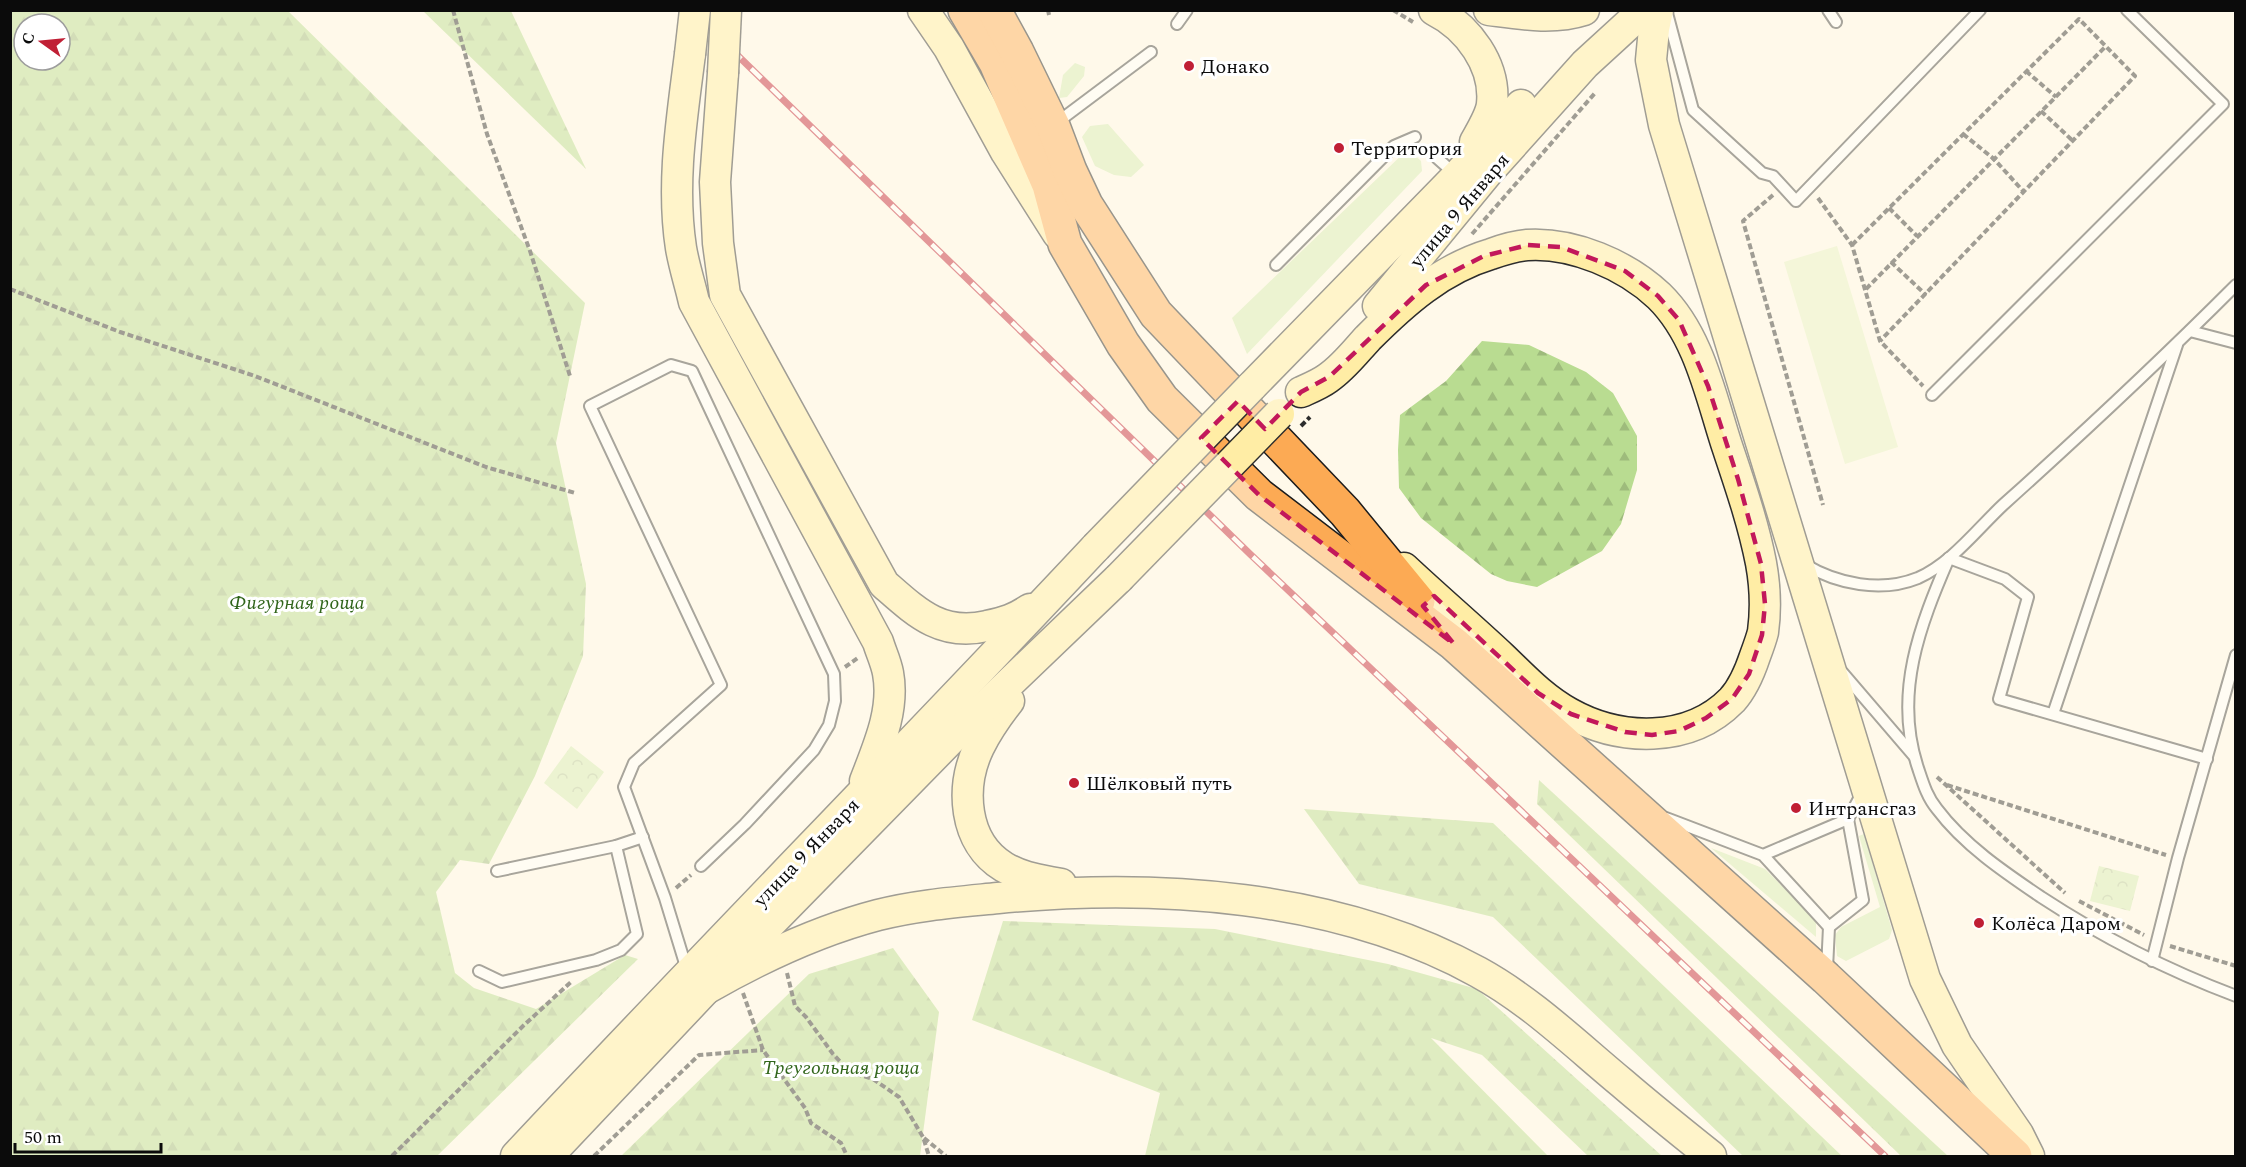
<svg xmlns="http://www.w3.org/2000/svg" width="2246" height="1167" viewBox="0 0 2246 1167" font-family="Spectral,serif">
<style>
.grass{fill:#d4eab3}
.forest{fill:url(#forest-firs);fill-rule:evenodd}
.park{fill:url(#park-crowns)}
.pitch{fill:#e6f1c5}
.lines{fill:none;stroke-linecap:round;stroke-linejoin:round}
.service-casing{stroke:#3e3e3e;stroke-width:14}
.secondary-casing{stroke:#2d2d2d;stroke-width:33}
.trunk-casing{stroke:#1c1c1c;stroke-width:36}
.path{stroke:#2d2d2d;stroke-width:4;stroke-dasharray:6 3;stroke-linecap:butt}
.service{stroke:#fff;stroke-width:10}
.secondary{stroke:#ffeda5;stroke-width:30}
.trunk{stroke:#fcaa54;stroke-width:33}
.rail-casing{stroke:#c01f35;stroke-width:7}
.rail{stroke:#fff;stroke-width:4.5;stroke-dasharray:14;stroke-linecap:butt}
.secondary-bridge-casing{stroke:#2d2d2d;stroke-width:33;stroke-linecap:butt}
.path-bridge{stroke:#2d2d2d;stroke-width:4;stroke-dasharray:6 3;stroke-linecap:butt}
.secondary-bridge{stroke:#ffeda5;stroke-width:30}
.marked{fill:none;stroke:#c2185b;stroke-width:4.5;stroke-dasharray:12 8;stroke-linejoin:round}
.poi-dot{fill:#c01f35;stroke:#fff;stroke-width:2}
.labels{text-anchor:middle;stroke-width:6;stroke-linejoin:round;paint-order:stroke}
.poi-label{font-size:20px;fill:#0b0b0b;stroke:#fff;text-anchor:start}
.street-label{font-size:20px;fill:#0b0b0b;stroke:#fff}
.park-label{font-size:20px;font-style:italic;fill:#30651a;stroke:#fff}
</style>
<defs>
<pattern id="forest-firs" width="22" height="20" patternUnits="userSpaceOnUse" patternTransform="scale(1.5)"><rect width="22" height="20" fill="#b9dc91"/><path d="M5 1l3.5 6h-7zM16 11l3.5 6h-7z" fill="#9ebb7c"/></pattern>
<pattern id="park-crowns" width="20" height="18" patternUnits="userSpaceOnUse" patternTransform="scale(1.5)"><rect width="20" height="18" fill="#d4eab3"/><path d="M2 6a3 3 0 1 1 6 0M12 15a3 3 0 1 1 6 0" fill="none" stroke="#b5c799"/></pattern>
</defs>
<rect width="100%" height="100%" fill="#fff9ea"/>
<g class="grass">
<polygon points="1075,63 1085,67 1084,76 1067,97 1059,98 1063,75"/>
<polygon points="1108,124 1144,165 1131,177 1114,175 1095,166 1082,137 1090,126"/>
<polygon points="1408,149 1421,161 1422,171 1247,354 1232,318"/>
<polygon points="1864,834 1892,930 1889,939 1846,961 1837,956 1835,935 1841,927 1880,907 1859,836"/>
<polygon points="1711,848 1765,869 1816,920 1816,937"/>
</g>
<g class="forest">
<path d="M10,11H288L585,303L556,443L586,584L583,656L535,776L489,864L460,860L436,892L455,973L474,988L536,1009L625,955L638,959L437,1156H11ZM24,24H60V60H24Z"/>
<polygon points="423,11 511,11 586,169"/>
<polygon points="1482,341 1529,345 1586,372 1613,393 1637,436 1637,470 1621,524 1602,551 1537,587 1507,581 1491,574 1421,518 1399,488 1398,450 1400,415 1446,381"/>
<polygon points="1539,780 1948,1156 1901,1156 1537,804"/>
<polygon points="1304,809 1493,823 1842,1156 1743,1156 1493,917 1359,884"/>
<polygon points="1003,921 1215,929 1388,964 1477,989 1662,1156 1588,1156 1482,1055 1431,1038 1548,1156 1145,1156 1160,1093 972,1020"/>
<polygon points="893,948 939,1012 920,1156 621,1156 809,974"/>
</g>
<g class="park">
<polygon points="571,746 604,772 577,809 544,783"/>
<polygon points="2099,866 2139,876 2130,911 2090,901"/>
</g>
<polygon class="pitch" points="1837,246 1898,447 1845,464 1784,262"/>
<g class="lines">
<g class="service-casing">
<g id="service">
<polyline points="1828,10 1836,22"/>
<polyline points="1667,13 1693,110 1762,173 1773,176 1796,201 1980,10"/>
<polyline points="1177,24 1187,10"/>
<polyline points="1055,124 1151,52"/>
<polyline points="1437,158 1455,174"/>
<polyline points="1276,265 1394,146 1415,137"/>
<polyline points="2190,331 2236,343"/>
<polyline points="1932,395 2223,104 2127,10"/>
<path d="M1949,558C1920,625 1893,694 1918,768C1923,783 1927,797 1937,809C1964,845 2004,872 2041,897C2102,937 2167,970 2236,996"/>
<polyline points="1949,558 2005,579 2028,597 1999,699 2207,759"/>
<path d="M1804,564C1837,584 1881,593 1918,578C1952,563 1977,529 2004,504C2083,433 2161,360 2236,285"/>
<polyline points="1842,672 1914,756"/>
<polyline points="2053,714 2177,345"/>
<polyline points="1666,818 1763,855 1829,927 1863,900 1848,819 1763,855"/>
<polyline points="1848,819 1862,793"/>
<polyline points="497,871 616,846 643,837"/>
<polyline points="2152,961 2178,858 2236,655"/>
<polyline points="1827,969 1829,927"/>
<polyline points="687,970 665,898 624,787 634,763 721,685 590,406 671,365 692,371 834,674 835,701 829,725 814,750 745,824 701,866"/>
<polyline points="479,971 502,982 596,960 621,950 637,934 616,846"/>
</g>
</g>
<g class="secondary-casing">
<g id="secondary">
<polyline points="923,10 949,48 1006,152 1058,234"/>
<path d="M1434,10C1468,27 1496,65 1492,104C1491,115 1481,131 1475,142"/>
<path d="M1489,10C1520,14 1553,20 1584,10"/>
<polyline points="1658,10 1654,29 1651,60 1664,125 1925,979 1957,1045 2018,1134 2029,1156"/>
<path d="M690,54C682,118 671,183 681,248C684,266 690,284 694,302L878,642C881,652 886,662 888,673C895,710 878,747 865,781"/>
<path d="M723,73L715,182L718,243L725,295L884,584C916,612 941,637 987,626C1006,622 1015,619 1030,609"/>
<polyline points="1378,306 1488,172 1585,64 1644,10"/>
<polyline points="1251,387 1457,176 1521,105"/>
<path d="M1301,392C1310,388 1320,384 1328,378C1343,368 1356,351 1368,338C1404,302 1441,269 1491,254C1502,250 1515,246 1527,245C1573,242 1626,265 1659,296C1698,334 1710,393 1726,443C1739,482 1753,522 1761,563C1765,585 1766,610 1763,632C1761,640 1758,648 1755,656C1750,671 1743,688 1732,700C1689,744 1619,741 1569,713C1542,698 1523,677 1502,657C1470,627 1436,598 1404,568"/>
<path d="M1009,701C998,715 987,731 979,747C960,787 963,842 1004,867C1022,878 1041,880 1061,884"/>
<path d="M706,989C760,958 817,931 878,915C917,905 958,902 998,898C1156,883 1336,894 1478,972C1531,1001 1575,1044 1622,1083C1651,1108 1681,1132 1711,1156"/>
<path d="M516,1156C707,952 904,752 1096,547"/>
<polyline points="548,1156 706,989 949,741 1119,578"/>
</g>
</g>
<g class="trunk-casing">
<g id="trunk">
<polyline points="965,10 996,63 1049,185 1065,244 1123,344 1162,399 1259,495 1454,644 1826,978 2015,1156"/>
<polyline points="994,10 1017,52 1053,126 1070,171 1086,205 1156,314 1345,512 1418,601"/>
</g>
</g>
<g class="path">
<polyline points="453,10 487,134 530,251 570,376"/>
<polyline points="1048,10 1049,15"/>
<polyline points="1393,10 1413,22"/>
<polyline points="2026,71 2056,97"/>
<polyline points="2041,111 2073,141"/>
<polyline points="1963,134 1994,159 2024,192"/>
<polyline points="1773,195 1743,221 1823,505"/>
<polyline points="1818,198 1852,245 1880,341 1923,386"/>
<polyline points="1889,208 1917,236"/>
<polyline points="1472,234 1595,93"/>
<polyline points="1852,245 2079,19 2135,76 1880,341"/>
<polyline points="1891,262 1926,295"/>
<polyline points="10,289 120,332 255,376 486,467 575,493"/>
<polyline points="1866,289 2106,46"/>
<polyline points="845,667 859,657"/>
<polyline points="1937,777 2065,893"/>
<polyline points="1947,785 2166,855"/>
<polyline points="676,888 691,875"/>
<polyline points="2079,901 2144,935"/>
<polyline points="2170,946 2236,966"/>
<polyline points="787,973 795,1006 806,1017 833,1054 850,1072 873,1079 899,1097 923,1137 929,1156"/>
<polyline points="743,993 763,1050 805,1108 811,1123 841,1143 847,1156"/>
<polyline points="924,1138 946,1156"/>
<polyline points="392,1156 523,1026 572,981"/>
<polyline points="594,1156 699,1055 763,1050"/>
</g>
<use href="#service" class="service"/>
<use href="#secondary" class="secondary"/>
<use href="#trunk" class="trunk"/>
<g class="rail-casing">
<polyline id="rail" points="691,10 1250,554 1885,1156"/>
</g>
<use href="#rail" class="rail"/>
<g class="secondary-bridge-casing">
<g id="secondary-bridge">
<polyline points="690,54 695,10"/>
<polyline points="723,73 726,10"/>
<polyline points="1096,547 1251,387"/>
<polyline points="1119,578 1279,414"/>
</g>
</g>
<polyline class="path-bridge" points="1301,426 1310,417"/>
<use href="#secondary-bridge" class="secondary-bridge"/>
</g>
<path d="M0 0H2246V1167H0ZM1528,245L1561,247L1625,271L1658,296L1679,320L1708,386L1738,479L1761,564L1765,604L1762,635L1749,674L1732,699L1706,718L1679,731L1652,735L1625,732L1571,714L1538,693L1434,596L1423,606L1454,644L1259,495L1201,438L1238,401L1265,429L1301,392L1329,377L1426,285L1484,256Z" fill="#fff9ea" fill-opacity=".55" fill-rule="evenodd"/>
<path class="marked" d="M1528,245L1561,247L1625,271L1658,296L1679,320L1708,386L1738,479L1761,564L1765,604L1762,635L1749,674L1732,699L1706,718L1679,731L1652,735L1625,732L1571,714L1538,693L1434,596L1423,606L1454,644L1259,495L1201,438L1238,401L1265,429L1301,392L1329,377L1426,285L1484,256Z"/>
<g class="poi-dot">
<circle cx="1189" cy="66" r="6"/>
<circle cx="1339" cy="148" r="6"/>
<circle cx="1074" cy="783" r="6"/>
<circle cx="1796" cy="808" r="6"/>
<circle cx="1979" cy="923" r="6"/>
</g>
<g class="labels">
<g class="poi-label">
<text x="1201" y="73">Донако</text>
<text x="1351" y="155">Территория</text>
<text x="1086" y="790">Шёлковый путь</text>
<text x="1808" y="815">Интрансгаз</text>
<text x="1991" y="930">Колёса Даром</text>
</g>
<g class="street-label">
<text transform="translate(1459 210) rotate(-50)" y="7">улица 9 Января</text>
<text transform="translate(806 852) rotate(-46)" y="7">улица 9 Января</text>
</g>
<g class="park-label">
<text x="297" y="609">Фигурная роща</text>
<text x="841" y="1074">Треугольная роща</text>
</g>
</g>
<rect width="2246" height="1167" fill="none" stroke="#0b0b0b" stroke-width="24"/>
<g transform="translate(42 42) rotate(285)"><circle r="28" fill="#ffffff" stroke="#9d9d9d" stroke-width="1.5"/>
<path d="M0-4.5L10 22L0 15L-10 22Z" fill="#c01f35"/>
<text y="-9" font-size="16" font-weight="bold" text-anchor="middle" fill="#0b0b0b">С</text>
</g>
<path d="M15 1143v9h146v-9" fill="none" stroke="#0b0b0b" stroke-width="3"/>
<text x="24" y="1143" font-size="18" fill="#0b0b0b" stroke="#ffffff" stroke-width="4.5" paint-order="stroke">50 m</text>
</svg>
